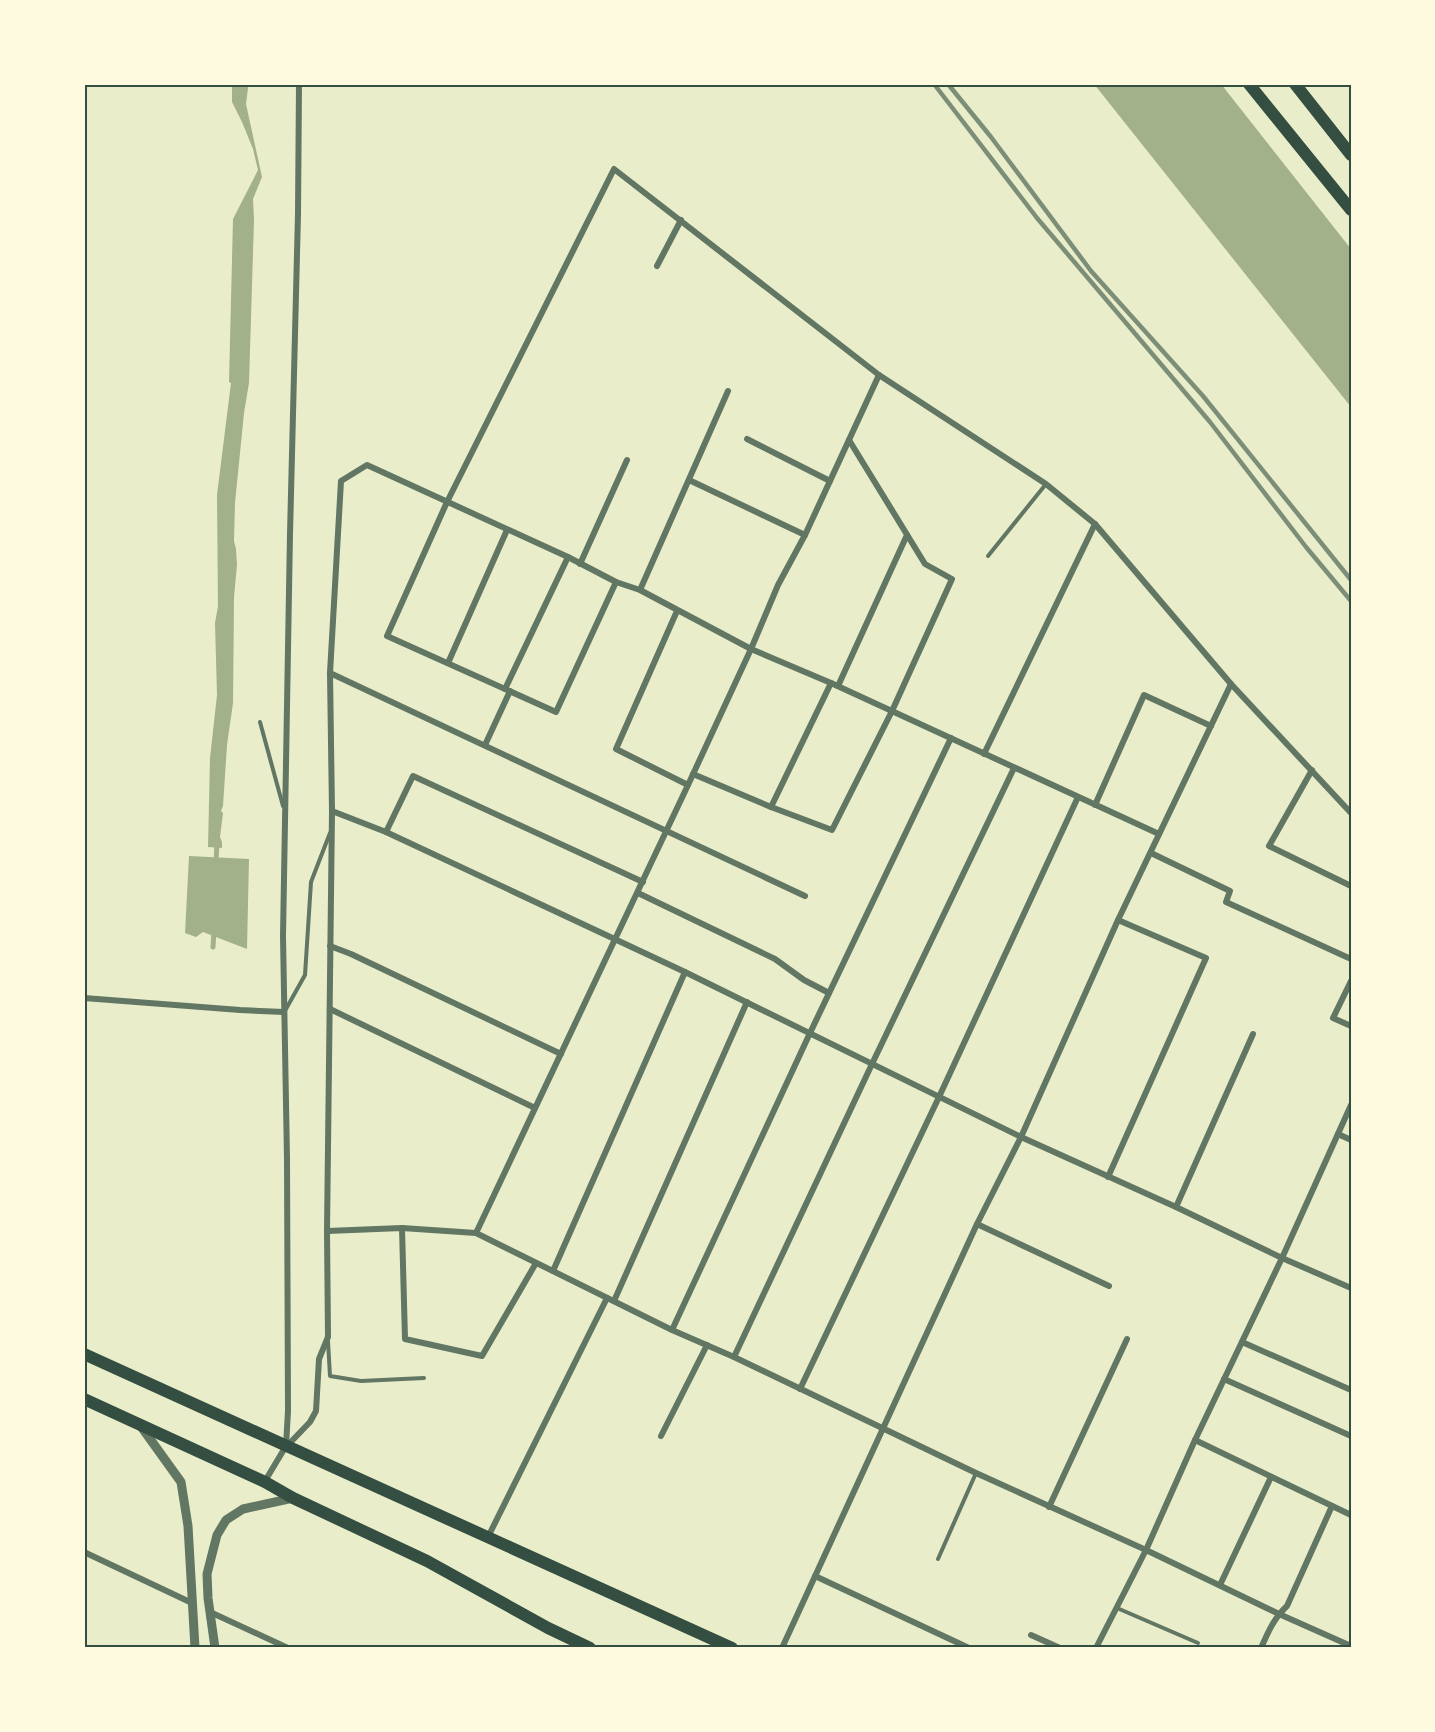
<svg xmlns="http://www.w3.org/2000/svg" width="1435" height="1732" viewBox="0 0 1435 1732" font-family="'Work Sans',sans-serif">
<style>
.water{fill:#a3b18a}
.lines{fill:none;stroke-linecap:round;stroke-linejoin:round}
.stream{stroke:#a3b18a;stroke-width:5}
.service{stroke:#617663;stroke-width:4}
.minor{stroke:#617663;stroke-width:6}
.tertiary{stroke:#617663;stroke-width:9}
.primary{stroke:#344e41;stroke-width:12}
.trunk{stroke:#344e41;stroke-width:12}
.rail{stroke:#7c8e77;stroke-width:4.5}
.neatline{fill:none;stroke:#344e41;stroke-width:2}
</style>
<rect width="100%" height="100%" fill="#e9edc9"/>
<g class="water">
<polygon points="232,84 247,84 248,88 246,104 262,177 253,199 254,220 249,383 244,413 235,503 234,541 236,549 237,565 234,597 233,703 227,745 223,806 221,811 223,813 220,837 222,842 222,848 208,847 210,758 217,695 215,623 218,606 217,495 231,383 229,382 233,219 258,170 253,149 242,122 232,102"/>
<polygon points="1094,84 1221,84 1351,249 1351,407"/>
<polygon points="189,856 249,859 247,949 203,932 196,937 185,933"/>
</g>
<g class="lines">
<g class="stream">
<polyline points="216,864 217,841"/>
<polyline points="213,947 214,931"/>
</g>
<g class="service">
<polyline points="988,556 1046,484"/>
<polyline points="260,722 283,806"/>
<polyline points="286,1009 305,975 311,882 330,833"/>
<polyline points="328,1341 330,1376 361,1381 424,1378"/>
<polyline points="938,1559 976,1473"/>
<polyline points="1117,1608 1198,1643"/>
</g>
<g class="minor">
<polyline points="657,266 681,220"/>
<polyline points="747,439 830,481"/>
<polyline points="689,480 805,535"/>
<polyline points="580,564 627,460"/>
<polyline points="616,582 556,712 387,636 447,502 614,169 879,375 1046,484 1095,524 1231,684 1351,813"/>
<polyline points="640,590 728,391"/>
<polyline points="677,611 616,749 688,785"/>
<polyline points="448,663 507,530"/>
<polyline points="330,673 805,896"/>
<polyline points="838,686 907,535"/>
<polyline points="505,689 568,557"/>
<polyline points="485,745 510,691"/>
<polyline points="984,754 1095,524"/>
<polyline points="1312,770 1269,846 1351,886"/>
<polyline points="693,774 771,807 832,830 892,711 952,579 925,564 849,440"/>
<polyline points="1095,805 1144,695 1211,726"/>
<polyline points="771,807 831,683"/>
<polyline points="332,811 386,832 685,972 1021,1137 1176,1207 1282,1258 1351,1288"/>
<polyline points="386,832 413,776 643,882"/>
<polyline points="1151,853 1230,891 1226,902 1351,959"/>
<polyline points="638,893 775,959 804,980 829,993"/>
<polyline points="330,946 351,954 561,1054"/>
<polyline points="1351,981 1333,1018 1351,1026"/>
<polyline points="84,998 240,1010 284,1012"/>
<polyline points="330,1009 535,1108"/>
<polyline points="1338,1134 1351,1140"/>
<polyline points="1108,1177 1206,958 1118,920"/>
<polyline points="1176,1207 1253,1034"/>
<polyline points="977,1224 1109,1286"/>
<polyline points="402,1228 405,1339 482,1356 536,1263"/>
<polyline points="327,1231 402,1228 476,1233 672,1330 734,1357 976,1473 1146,1550 1279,1614 1351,1646"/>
<polyline points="476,1233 688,785 751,649 778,585 805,535 879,375"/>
<polyline points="553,1271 685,972"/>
<polyline points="614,1301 747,1002"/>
<polyline points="672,1330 810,1033 951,738"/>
<polyline points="1242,1342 1351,1390"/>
<polyline points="734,1357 872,1064 1014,768"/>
<polyline points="1224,1379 1351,1436"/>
<polyline points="800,1389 939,1097 1078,797"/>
<polyline points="661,1436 707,1345"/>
<polyline points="1195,1440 1351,1515"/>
<polyline points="287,1446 310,1422 316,1411 319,1359 328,1337 327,1231 332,811 330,673 341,481 367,465 568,557 616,582 640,590 751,649 831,683 1159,834"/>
<polyline points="265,1481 286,1446 288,1411 287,1159 283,936 290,534 298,214 299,84"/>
<polyline points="1049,1507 1127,1339"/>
<polyline points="488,1537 607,1298"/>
<polyline points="84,1552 192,1603"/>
<polyline points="815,1576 969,1648"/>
<polyline points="1220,1585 1271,1477"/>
<polyline points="210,1612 288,1648"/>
<polyline points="1031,1635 1060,1648"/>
<polyline points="782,1648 977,1224 1021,1137 1118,920 1231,684"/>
<polyline points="1096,1648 1146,1550 1195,1440 1282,1258 1351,1105"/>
<path d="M1261,1648C1268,1632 1274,1618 1287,1606L1332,1506"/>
</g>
<g class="tertiary">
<polyline points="140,1425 181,1482 188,1526 195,1648"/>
<polyline points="215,1648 208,1598 207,1574 217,1535 226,1520 243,1509 293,1498"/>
</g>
<g class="primary">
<polyline points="84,1354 732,1648"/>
<polyline points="84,1399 265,1482 293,1498 427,1561 548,1628 590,1648"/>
</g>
<g class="trunk">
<polyline points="1249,84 1351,210"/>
<polyline points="1295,84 1351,155"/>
</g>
<g class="rail">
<polyline points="934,84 1037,218 1210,422 1306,547 1351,601"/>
<polyline points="948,84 991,137 1091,271 1203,396 1351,580"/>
</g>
</g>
<rect width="1435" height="1732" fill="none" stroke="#fefae0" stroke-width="171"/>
<rect x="86" y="86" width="1264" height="1560" class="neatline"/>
</svg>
